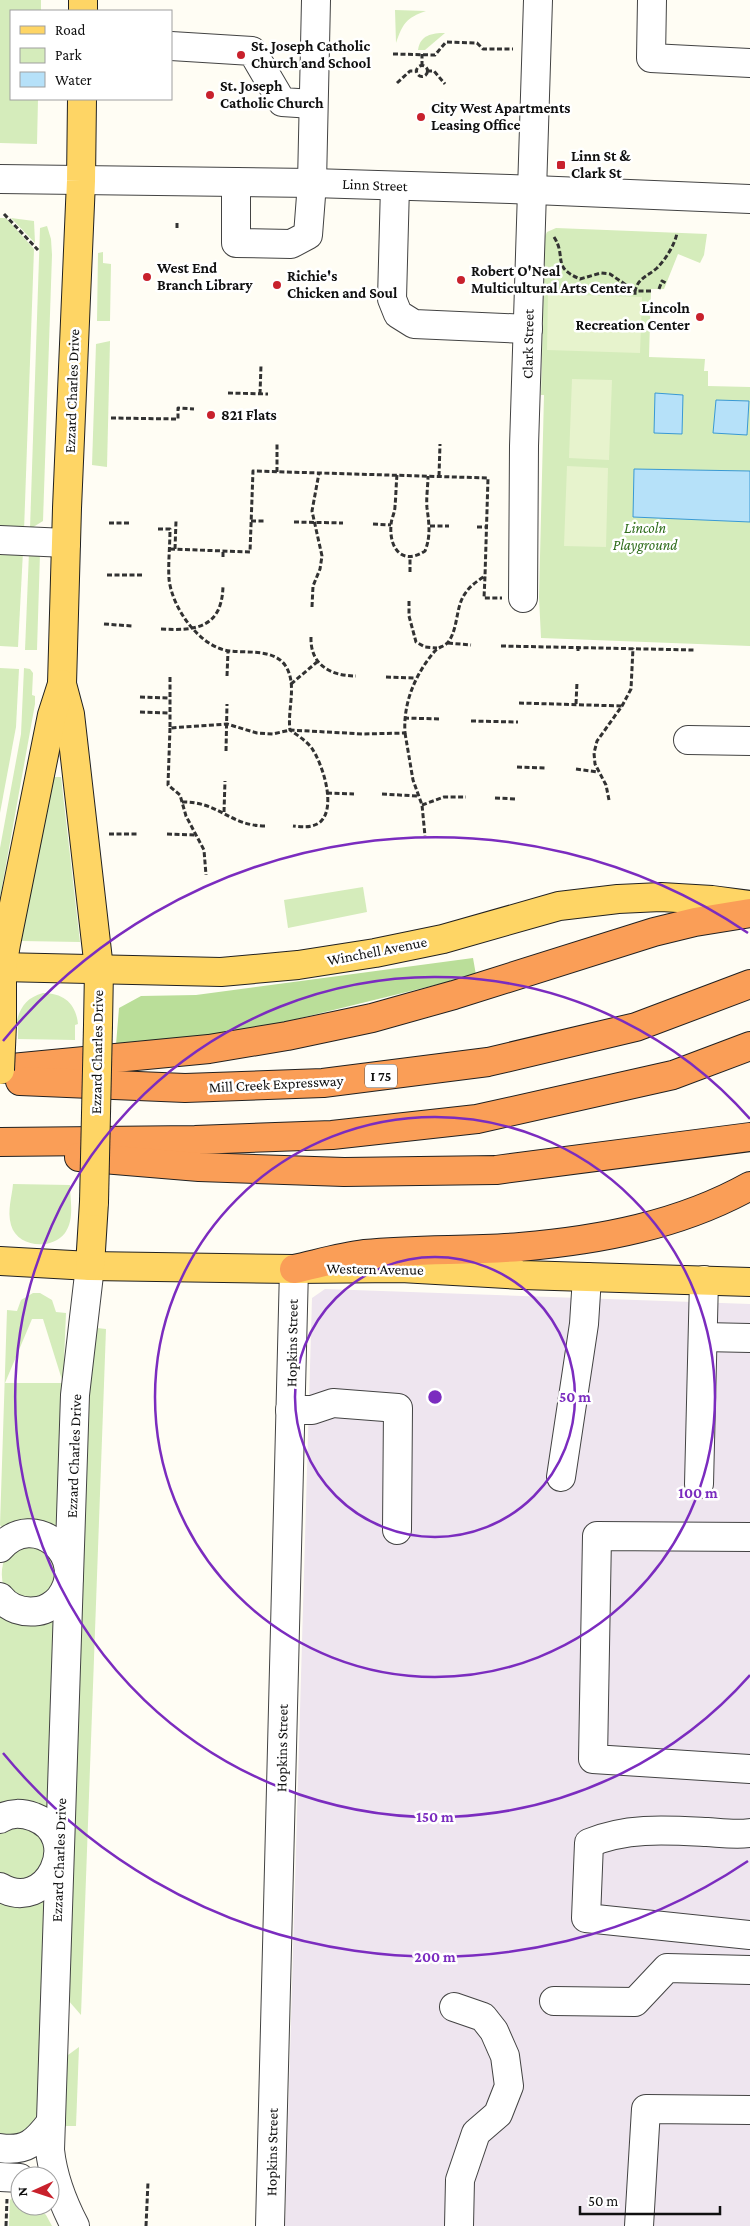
<svg xmlns="http://www.w3.org/2000/svg" width="750" height="2226" viewBox="0 0 750 2226" font-family="'Crimson Pro',serif">
<style>
.industrial{fill:#eee5ef}
.green{fill:#d5ecbb;fill-rule:evenodd}
.forest{fill:#bade99}
.pitch{fill:#e7f3cd}
.water{fill:#b6e1f9;stroke:#3999d4}
.lines{fill:none;stroke-linecap:round;stroke-linejoin:round}
.minor-casing{stroke:#434343;stroke-width:30}
.major-casing{stroke:#212121;stroke-width:30}
.highway-casing{stroke:#212121;stroke-width:30}
.path{stroke:#323232;stroke-width:3;stroke-dasharray:5 2.5;stroke-linecap:butt}
.minor{stroke:#fff;stroke-width:28}
.major{stroke:#fed565;stroke-width:28}
.highway{stroke:#fa9e57;stroke-width:28}
.major-bridge-casing{stroke:#212121;stroke-width:30;stroke-linecap:butt}
.major-bridge{stroke:#fed565;stroke-width:28}
.ring{fill:none;stroke:#7b2cbf;stroke-width:2.5}
.poi-dot{fill:#c8212c;stroke:#fff;stroke-width:2}
.labels{text-anchor:middle;stroke-width:5;stroke-linejoin:round;paint-order:stroke}
.shield{fill:#fff;stroke:#585858;stroke-width:1}
.shield-label{font-size:14px;font-weight:bold;fill:#101010}
.poi-label{font-size:15px;font-weight:bold;fill:#101010;stroke:#fff;text-anchor:start}
.street-label{font-size:15px;fill:#101010;stroke:#fff}
.park-label{font-size:15px;font-style:italic;fill:#2f6d1c;stroke:#fff}
.centre{fill:#7b2cbf;stroke:#fff;stroke-width:2.5}
.ring-label{font-size:15px;text-anchor:middle;font-weight:bold;fill:#7b2cbf;stroke:#fff;stroke-width:5;stroke-linejoin:round;paint-order:stroke}
</style>
<rect width="100%" height="100%" fill="#fffdf4"/>
<polygon class="industrial" points="325,1289 750,1304 750,2226 285,2226 312,1298"/>
<g class="green">
<polygon points="0,0 41,0 41,11 11,11 11,99 38,99 37,144 0,143"/>
<path d="M395,10L426,11C406,18 403,23 396,43Z"/>
<path d="M445,33L425,50H418C420,35 432,33 445,33Z"/>
<polygon points="0,218 6,218 34,249 24,531 0,530"/>
<polygon points="11,218 34,221 35,243"/>
<polygon points="47,226 51,239 52,255 43,521 30,529 40,228"/>
<polygon points="556,228 707,234 704,255 700,263 678,254 664,289 651,289 649,357 705,359 704,371 708,371 708,386 750,387 750,646 541,638 539,597 544,395 541,395 545,236 547,232"/>
<polygon points="103,252 103,263 111,264 110,321 97,321 98,253"/>
<polygon points="110,341 107,467 92,465 96,344"/>
<polygon points="0,549 23,551 18,647 0,646"/>
<polygon points="29,552 40,553 37,650 25,650"/>
<polygon points="0,668 19,669 16,727 0,813"/>
<polygon points="24,668 30,669 33,673 32,695 35,696 35,704 0,898 0,848 21,734"/>
<polygon points="51,777 61,777 80,942 21,941"/>
<polygon points="363,887 367,912 288,928 284,900"/>
<path d="M43,993C64,993 76,1004 78,1024L75,1025V1040L18,1039V1024H16C20,1007 26,998 43,993Z"/>
<path d="M13,1184L70,1185C70,1200 75,1219 65,1233C51,1251 17,1247 11,1225C7,1210 12,1197 13,1184Z"/>
<path d="M33,1293H40L52,1300L56,1312L66,1313L57,1527L55,1531L3,1529L0,1525L7,1310L17,1311L21,1300ZM32,1319H43L63,1383H5Z"/>
<polygon points="97,1328 106,1329 81,2015 68,2000 88,1387"/>
<path d="M38,1546L52,1557L57,1574L50,1593L32,1603L5,1592C0,1576 0,1562 11,1549Z"/>
<polygon points="4,1615 51,1619 55,1622 48,1806 45,1813 0,1811 0,1616"/>
<path d="M18,1826C57,1840 49,1852 31,1881L0,1879V1832Z"/>
<path d="M0,1894L38,1895L45,1899L38,2110C34,2129 17,2139 0,2134Z"/>
<polygon points="79,2047 76,2126 60,2126 64,2061 68,2055"/>
<polygon points="15,2195 20,2196 20,2206 37,2206 46,2215 52,2226 9,2226 10,2200"/>
</g>
<polygon class="forest" points="473,958 476,975 256,1029 179,1039 116,1045 119,1008 141,996 196,995"/>
<g class="pitch">
<polygon points="548,294 642,297 640,353 547,350"/>
<polygon points="572,379 612,380 609,460 569,458"/>
<polygon points="567,466 608,468 606,547 564,546"/>
</g>
<g class="water">
<polygon points="655,393 683,395 682,434 654,433"/>
<polygon points="716,400 749,401 747,435 713,433"/>
<polygon points="634,469 750,471 750,522 633,517"/>
</g>
<g class="lines">
<g class="minor-casing">
<g id="minor">
<polyline points="652,0 651,58 750,63"/>
<polyline points="171,46 252,51 282,102 313,104"/>
<polyline points="0,179 312,183 510,189 750,199"/>
<polyline points="236,182 236,243 291,244 308,235 312,183 316,0"/>
<polyline points="395,186 392,299 398,314 414,324 528,329"/>
<polyline points="0,540 66,543"/>
<polyline points="523,598 524,446 538,0"/>
<polyline points="688,740 750,741"/>
<polyline points="703,1337 750,1338"/>
<polyline points="290,1410 312,1410 333,1403 398,1408 397,1530"/>
<polyline points="561,1477 584,1324 587,1277"/>
<polyline points="699,1484 704,1280"/>
<polyline points="750,1537 597,1536 593,1759 750,1769"/>
<path d="M0,1548C34,1508 91,1557 60,1598C55,1604 46,1610 38,1611C23,1613 9,1609 0,1597"/>
<path d="M0,1819C10,1812 23,1813 34,1817C85,1837 47,1915 0,1887"/>
<path d="M750,1833C736,1835 722,1833 707,1832C667,1830 627,1827 589,1843L586,1918L750,1935"/>
<polyline points="554,2001 635,2002 667,1968 750,1970"/>
<polyline points="454,2007 483,2017 494,2031 505,2056 509,2086 498,2114 476,2133 460,2180 459,2226"/>
<path d="M0,2148C26,2152 36,2142 51,2122"/>
<polyline points="0,2177 20,2178"/>
<path d="M75,2226C62,2201 53,2178 50,2150L75,1395L90,1266"/>
<polyline points="270,2226 294,1269"/>
<polyline points="639,2226 646,2109 750,2110"/>
</g>
</g>
<g class="major-casing">
<g id="major">
<polyline points="83,11 83,0"/>
<polyline points="82,99 81,181 67,508 62,684 70,714 99,969 98,1025"/>
<polyline points="0,967 221,972 298,965 375,953 443,939 559,906 618,899 661,897 712,900 750,905"/>
<polyline points="2,1024 2,967 6,944 52,715 62,684"/>
<polyline points="0,1261 90,1266 294,1269 401,1268 522,1275 750,1282"/>
<polyline points="90,1266 94,1202"/>
</g>
</g>
<g class="highway-casing">
<g id="highway">
<polyline points="0,1069 209,1049 287,1036 372,1018 454,995 654,932 695,922 750,913"/>
<polyline points="20,1081 185,1088 323,1083 488,1062 636,1027 750,984"/>
<polyline points="0,1142 195,1140 332,1135 477,1119 673,1075 750,1046"/>
<polyline points="79,1157 199,1167 344,1172 496,1170 750,1137"/>
<path d="M294,1269C317,1264 341,1257 365,1254C416,1249 469,1251 520,1247C600,1240 680,1225 750,1186"/>
</g>
</g>
<g class="path">
<polyline points="393,54 435,55 446,42 477,43 483,49 513,49"/>
<circle cx="422" cy="71" r="5.5"/>
<polyline points="422,66 422,54"/>
<polyline points="427,71 434,71 445,84"/>
<polyline points="397,83 410,71 416,71"/>
<polyline points="4,214 38,250"/>
<polyline points="177,228 177,223"/>
<path d="M554,237C567,257 551,267 580,279L601,273L610,274L635,291V297"/>
<polyline points="659,289 662,281 666,283"/>
<path d="M651,291H635C638,278 648,276 657,268C666,259 675,244 677,233"/>
<polyline points="228,393 268,394"/>
<polyline points="260,394 261,365"/>
<polyline points="111,418 178,419 178,408 194,409"/>
<polyline points="277,472 277,442"/>
<path d="M397,475C396,485 396,496 395,506C395,513 391,519 391,525C389,548 402,566 425,551C431,536 429,523 427,508C426,498 428,486 428,476"/>
<polyline points="439,476 440,444"/>
<polyline points="251,521 265,521"/>
<polyline points="294,522 343,523"/>
<polyline points="109,523 129,523"/>
<polyline points="373,524 391,525"/>
<polyline points="430,526 449,526"/>
<polyline points="477,527 486,527"/>
<path d="M158,529H170C170,546 168,563 169,579C172,608 200,648 230,651C248,653 273,649 285,665C298,684 287,709 290,730C297,735 305,740 311,747C322,762 338,809 319,823C311,828 302,827 293,826"/>
<polyline points="170,549 250,552 253,471 488,478 485,576"/>
<polyline points="175,549 176,521"/>
<polyline points="223,557 223,551"/>
<polyline points="410,572 410,557"/>
<polyline points="107,575 142,575"/>
<polyline points="409,601 409,616 416,642 425,647 437,648"/>
<polyline points="312,607 313,586 320,569 322,556 312,511 319,473"/>
<polyline points="104,624 132,626"/>
<path d="M161,629C196,631 222,628 223,586"/>
<path d="M311,637C310,665 331,676 356,676"/>
<polyline points="448,643 471,645"/>
<polyline points="501,646 694,650"/>
<polyline points="578,646 578,653"/>
<polyline points="227,676 228,651"/>
<path d="M170,677V728L227,724L257,733L273,734L290,730L363,734L405,733C403,703 415,675 434,652C438,647 446,646 449,641C459,626 455,605 467,591C471,585 479,580 485,576L484,598H502"/>
<polyline points="386,677 416,678"/>
<polyline points="291,684 317,662"/>
<polyline points="140,697 170,698"/>
<polyline points="519,703 622,706"/>
<polyline points="576,704 577,682"/>
<polyline points="140,712 170,713"/>
<polyline points="404,718 441,719"/>
<polyline points="471,721 518,722"/>
<polyline points="170,728 168,785 180,795 186,816 204,850 206,875"/>
<polyline points="405,733 413,780 422,805 425,836"/>
<polyline points="226,751 227,704"/>
<polyline points="517,767 547,768"/>
<polyline points="576,769 598,772"/>
<polyline points="327,793 354,794"/>
<polyline points="382,794 417,796"/>
<polyline points="495,798 516,799"/>
<polyline points="609,800 606,785 595,764 594,753 597,741 622,706 631,689 633,648"/>
<path d="M182,802C218,801 230,826 265,826"/>
<polyline points="422,805 444,797 466,797"/>
<polyline points="224,812 225,781"/>
<polyline points="109,834 139,834"/>
<polyline points="167,834 195,835"/>
<polyline points="6,2226 7,2199"/>
<polyline points="146,2226 148,2182"/>
</g>
<use href="#minor" class="minor"/>
<use href="#major" class="major"/>
<use href="#highway" class="highway"/>
<g class="major-bridge-casing">
<g id="major-bridge">
<polyline points="0,1070 2,1024"/>
<polyline points="94,1202 98,1025"/>
</g>
</g>
<use href="#major-bridge" class="major-bridge"/>
</g>
<g class="ring">
<circle cx="435" cy="1397" r="140"/>
<circle cx="435" cy="1397" r="280"/>
<path d="M750 1675A420 420 0 1 1 750 1119"/>
<path d="M748 1861A560 560 0 0 1 3 1753M3 1041A560 560 0 0 1 748 933"/>
</g>
<g class="poi-dot">
<circle cx="241" cy="55" r="5"/>
<circle cx="210" cy="95" r="5"/>
<circle cx="421" cy="117" r="5"/>
<rect x="556" y="160" width="10" height="10" rx="2.5"/>
<circle cx="147" cy="277" r="5"/>
<circle cx="461" cy="280" r="5"/>
<circle cx="277" cy="285" r="5"/>
<circle cx="700" cy="317" r="5"/>
<circle cx="211" cy="415" r="5"/>
</g>
<g class="labels">
<rect class="shield" x="365" y="1064.5" width="32" height="23" rx="4"/>
<g class="shield-label">
<text x="381" y="1081">I 75</text>
</g>
<g class="poi-label">
<text x="251" y="51">St. Joseph Catholic<tspan x="251" dy="17">Church and School</tspan></text>
<text x="220" y="91">St. Joseph<tspan x="220" dy="17">Catholic Church</tspan></text>
<text x="431" y="113">City West Apartments<tspan x="431" dy="17">Leasing Office</tspan></text>
<text x="571" y="161">Linn St &amp;<tspan x="571" dy="17">Clark St</tspan></text>
<text x="157" y="273">West End<tspan x="157" dy="17">Branch Library</tspan></text>
<text x="471" y="276">Robert O'Neal<tspan x="471" dy="17">Multicultural Arts Center</tspan></text>
<text x="287" y="281">Richie's<tspan x="287" dy="17">Chicken and Soul</tspan></text>
<text x="690" y="313" text-anchor="end">Lincoln<tspan x="690" dy="17">Recreation Center</tspan></text>
<text x="221" y="420">821 Flats</text>
</g>
<g class="street-label">
<text transform="translate(375 185) rotate(2)" y="5">Linn Street</text>
<text transform="translate(528 344) rotate(-89)" y="5">Clark Street</text>
<text transform="translate(72 391) rotate(-88)" y="5">Ezzard Charles Drive</text>
<text transform="translate(377 951) rotate(-11)" y="5">Winchell Avenue</text>
<text transform="translate(97 1052) rotate(-89)" y="5">Ezzard Charles Drive</text>
<text transform="translate(276 1084) rotate(-3)" y="5">Mill Creek Expressway</text>
<text transform="translate(375 1269) rotate(1)" y="5">Western Avenue</text>
<text transform="translate(292 1343) rotate(-89)" y="5">Hopkins Street</text>
<text transform="translate(74 1456) rotate(-88)" y="5">Ezzard Charles Drive</text>
<text transform="translate(282 1748) rotate(-89)" y="5">Hopkins Street</text>
<text transform="translate(59 1860) rotate(-88)" y="5">Ezzard Charles Drive</text>
<text transform="translate(272 2152) rotate(-89)" y="5">Hopkins Street</text>
</g>
<g class="park-label">
<text x="645" y="533">Lincoln<tspan x="645" dy="17">Playground</tspan></text>
</g>
</g>
<circle cx="435" cy="1397" r="8" class="centre"/>
<g class="ring-label">
<text x="575" y="1402">50 m</text>
<text x="698" y="1498">100 m</text>
<text x="435" y="1822">150 m</text>
<text x="435" y="1962">200 m</text>
</g>
<rect x="10" y="10" width="162" height="90" fill="#ffffff" stroke="#9f9f9f"/>
<rect x="20" y="26" width="25" height="8" fill="#fed565" stroke="#9f9f9f"/>
<text x="55" y="35" font-size="15" fill="#101010">Road</text>
<rect x="20" y="48" width="25" height="15" fill="#d5ecbb" stroke="#9f9f9f"/>
<text x="55" y="60" font-size="15" fill="#101010">Park</text>
<rect x="20" y="72" width="25" height="15" fill="#b6e1f9" stroke="#9f9f9f"/>
<text x="55" y="85" font-size="15" fill="#101010">Water</text>
<g transform="translate(35 2191) rotate(267)"><circle r="24" fill="#ffffff" stroke="#9f9f9f"/>
<path d="M0-4L9 19L0 12L-9 19Z" fill="#c8212c"/>
<text y="-8" font-size="14" font-weight="bold" text-anchor="middle" fill="#101010">N</text>
</g>
<path d="M580 2206v8h140v-8" fill="none" stroke="#101010" stroke-width="2.5"/>
<text x="588" y="2206" font-size="15" fill="#101010" stroke="#ffffff" stroke-width="4" paint-order="stroke">50 m</text>
</svg>
